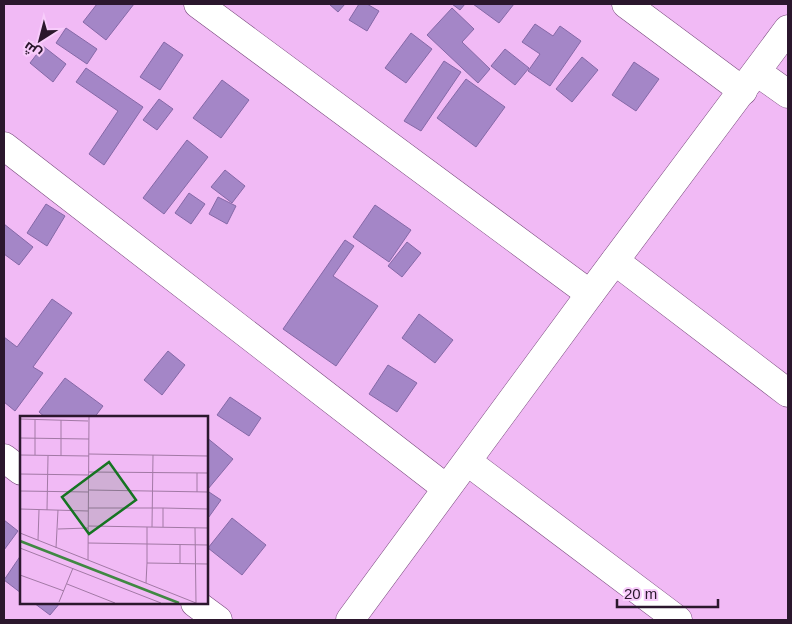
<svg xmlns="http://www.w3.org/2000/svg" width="792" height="624" viewBox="0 0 792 624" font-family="Arial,Cairo,sans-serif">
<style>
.building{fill:#a486c7;stroke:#8568a7}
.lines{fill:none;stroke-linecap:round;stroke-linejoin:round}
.minor-casing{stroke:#79497d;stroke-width:29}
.minor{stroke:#fff;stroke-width:28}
.inset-river{fill:none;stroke:#408843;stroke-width:2.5}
.inset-road{fill:none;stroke:#a279a5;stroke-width:1}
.view{fill:#167422;fill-opacity:0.15;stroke:#167422;stroke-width:2.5}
.inset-edge{fill:none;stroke:#2b172d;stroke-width:2.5}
</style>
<rect width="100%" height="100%" fill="#f1baf5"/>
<g class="building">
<polygon points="97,4 134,4 106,40 83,22"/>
<polygon points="329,4 345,4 338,12"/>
<polygon points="359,4 367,4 379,11 367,31 349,20"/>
<polygon points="452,4 465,4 460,10"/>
<polygon points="473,4 514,4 499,23"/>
<polygon points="452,8 474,29 462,42 490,69 478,83 427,35"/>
<polygon points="535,24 553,36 560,26 581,41 550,86 528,71 540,54 522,42"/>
<polygon points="66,28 97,49 87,64 56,43"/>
<polygon points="411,33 432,49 406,83 385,68"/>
<polygon points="164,42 183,55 160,90 140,77"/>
<polygon points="43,46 66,64 53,82 30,63"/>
<polygon points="505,49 529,68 515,85 491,66"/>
<polygon points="582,57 598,70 572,102 556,89"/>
<polygon points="444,61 461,72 421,131 404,121"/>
<polygon points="634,62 659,79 636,111 612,95"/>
<polygon points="86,68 143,107 104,165 89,154 118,111 76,82"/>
<polygon points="466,79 505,107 476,147 437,118"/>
<polygon points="222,80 249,100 221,138 193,118"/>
<polygon points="159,99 173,109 157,130 143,120"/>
<polygon points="187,140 208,157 164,214 143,198"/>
<polygon points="225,170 245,186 232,203 211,187"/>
<polygon points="189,193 205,204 191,224 175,213"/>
<polygon points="218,197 236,206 227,224 209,214"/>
<polygon points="46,204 65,216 47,246 27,233"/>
<polygon points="375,205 411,230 389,262 353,237"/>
<polygon points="4,224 33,247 19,265 4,254"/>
<polygon points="345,240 354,246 333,276 378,306 336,366 283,329"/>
<polygon points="407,242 421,253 402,277 388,266"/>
<polygon points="52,299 72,313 33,367 43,373 15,411 4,402 4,337 17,347"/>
<polygon points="419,314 453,340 435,363 402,338"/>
<polygon points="168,351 185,365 162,395 144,380"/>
<polygon points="388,365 417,383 397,412 369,394"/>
<polygon points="65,378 103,406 94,418 46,418 39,412"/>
<polygon points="230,397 261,418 249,436 217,415"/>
<polygon points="206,437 233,459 208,489 206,488"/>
<polygon points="206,490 221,500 206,521"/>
<polygon points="232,518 266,545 242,575 208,548"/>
<polygon points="4,520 18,531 4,550"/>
<polygon points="21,555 21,593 4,580"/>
<polygon points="34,603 60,603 50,615"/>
</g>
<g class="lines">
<g class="minor-casing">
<g id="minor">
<polyline points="198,4 590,294"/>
<polyline points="626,4 743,91"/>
<polyline points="757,72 788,94"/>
<polyline points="4,146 446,488"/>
<polyline points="615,261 788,393"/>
<polyline points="4,458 21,471"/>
<polyline points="468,462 678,620"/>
<polyline points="195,603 218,620"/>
<polyline points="350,620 590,294 788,29"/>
</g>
</g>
<use href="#minor" class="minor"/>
</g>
<g transform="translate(20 416)">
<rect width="188" height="188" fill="#f1baf5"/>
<path class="inset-river" d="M0,125L159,187"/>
<path class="inset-road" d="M0,3L68,5M41,4V40M0,22L69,23M69,38L188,40M0,39L69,40M15,39V3M69,56L188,57M0,58L69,59M69,74L188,76M0,75L68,76M177,76V57M68,92H143M0,93L68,95M27,94L28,40M68,110L188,112M127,111V147M132,111L133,39M143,111V92L188,93M175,112L176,187M38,113L68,112M0,117L176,187M18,124L19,94M68,127L188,129M0,132L141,187M36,132L38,94M68,144L69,1M160,147V129M0,159L44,175M126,167L127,147L188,148M47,168L95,187M39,186L53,152"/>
<path class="view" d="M89,46L116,84L69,118L42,81Z"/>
<rect width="188" height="188" class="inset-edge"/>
</g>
<rect width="792" height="624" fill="none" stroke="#2b172d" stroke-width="10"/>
<g transform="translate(40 40) rotate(216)" stroke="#f8ccfb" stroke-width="4" paint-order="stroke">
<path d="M0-4L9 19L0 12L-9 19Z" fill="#2b172d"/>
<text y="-8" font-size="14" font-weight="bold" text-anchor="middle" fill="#2b172d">ش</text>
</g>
<path d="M617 599v8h101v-8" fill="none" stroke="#2b172d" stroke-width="2.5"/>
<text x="624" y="599" font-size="15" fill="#2b172d" stroke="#f8ccfb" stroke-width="4" paint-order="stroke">20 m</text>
</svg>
